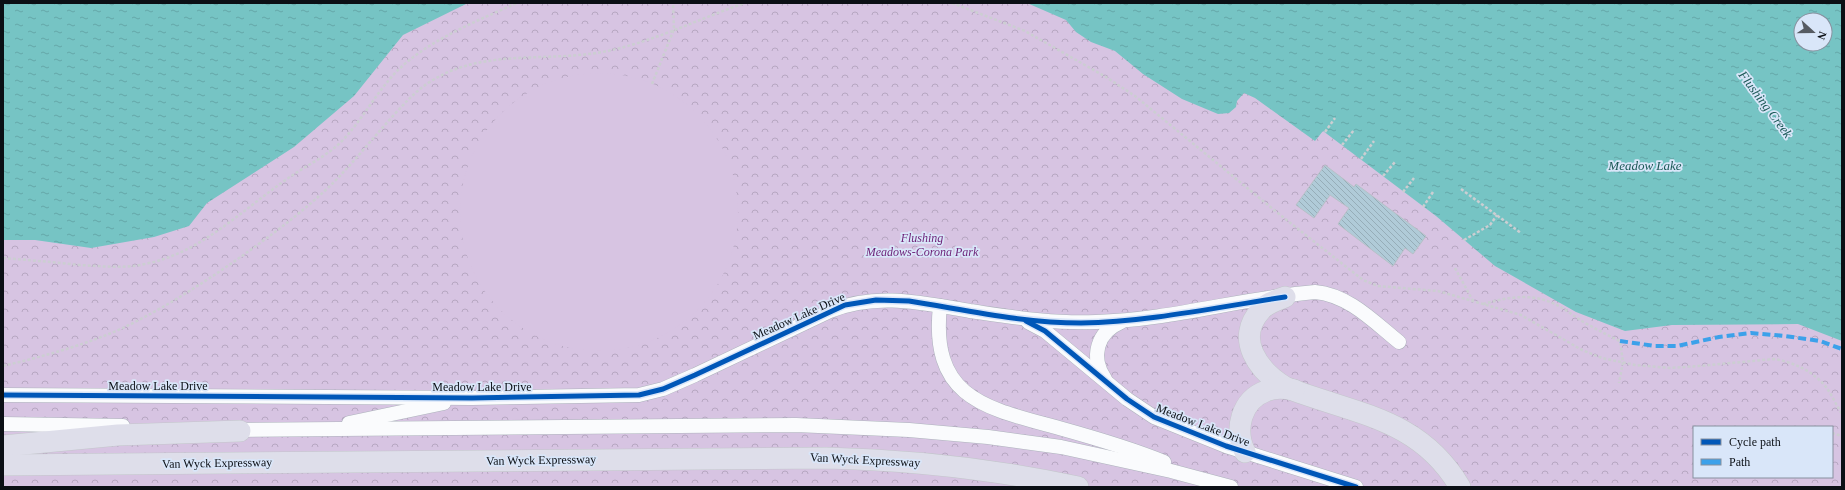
<svg xmlns="http://www.w3.org/2000/svg" width="1845" height="490" viewBox="0 0 1845 490" font-family="'Times New Roman',serif">
<style>
.park{fill:url(#park-crowns);fill-rule:evenodd}
.pitch{fill:#d7c4e2}
.water{fill:url(#water-ripples);fill-rule:evenodd}
.building{fill:url(#building-back-hatch);stroke:#b8c0c7}
.lines{fill:none;stroke-linecap:round;stroke-linejoin:round}
.minor-casing{stroke:#adb3bc;stroke-width:15}
.highway-casing{stroke:#c3c6cb;stroke-width:22}
.path{stroke:#ccced2;stroke-width:2.5;stroke-dasharray:3 2;stroke-linecap:butt}
.minor{stroke:#fafbfd;stroke-width:14}
.highway{stroke:#dedeea;stroke-width:21}
.quiet{stroke:#3ca1ea;stroke-width:4;stroke-dasharray:8 4;stroke-linecap:butt}
.cycleway-casing{stroke:#d9e6f9;stroke-width:8}
.cycleway{stroke:#0057b8;stroke-width:5}
.labels{text-anchor:middle;stroke-width:3.5;stroke-linejoin:round;paint-order:stroke}
.park-label{font-size:12px;font-style:italic;fill:#6c1f76;stroke:#d9e6f9}
.street-label{font-size:12px;fill:#0b0f15;stroke:#d9e6f9}
.water-label{font-size:13px;font-style:italic;fill:#1c5957;stroke:#d9e6f9}
</style>
<defs>
<pattern id="park-crowns" width="20" height="18" patternUnits="userSpaceOnUse"><rect width="20" height="18" fill="#d7c4e2"/><path d="M2 6a3 3 0 1 1 6 0M12 15a3 3 0 1 1 6 0" fill="none" stroke="#b7a7c1"/></pattern>
<pattern id="water-ripples" width="26" height="14" patternUnits="userSpaceOnUse"><rect width="26" height="14" fill="#76c4c4"/><path d="M2 4q2-2 4 0t4 0M15 11q2-2 4 0t4 0" fill="none" stroke="#65a7a8"/></pattern>
<pattern id="building-back-hatch" width="6" height="6" patternUnits="userSpaceOnUse"><rect width="6" height="6" fill="#b0cbd8"/><path d="M-1 5l2 2M0 0l6 6M5-1l2 2" fill="none" stroke="#96adb8"/></pattern>
</defs>
<rect width="100%" height="100%" fill="#e0e7f2"/>
<path class="park" d="M3,3H1842V487H3ZM1801,20H1825V44H1801ZM1694,427H1832V477H1694Z"/>
<circle class="pitch" cx="599" cy="212" r="139"/>
<g class="water">
<polygon points="3,3 468,3 403,35 354,96 294,147 207,203 189,226 154,237 91,248 35,240 3,240"/>
<path d="M1027,3H1842V341L1798,324L1672,325L1625,331L1576,312L1495,266L1436,216L1323,131L1315,141L1255,98L1244,93L1237,101L1236,107L1229,113L1218,114L1182,99L1143,74L1115,51L1091,42L1076,32L1066,20ZM1801,20H1825V44H1801Z"/>
</g>
<polygon class="building" points="1325,165 1354,187 1356,184 1426,236 1413,254 1405,248 1393,266 1338,224 1349,208 1330,195 1314,218 1296,205"/>
<g class="lines">
<g class="minor-casing">
<g id="minor">
<path d="M940,306C930,399 986,408 1059,428C1095,438 1130,448 1164,462"/>
<polyline points="1028,322 1045,331 1127,399 1154,417 1226,446 1356,487"/>
<path d="M1105,379C1090,357 1097,332 1121,322"/>
<path d="M3,395L472,398L639,395L663,389L695,375L830,311C877,292 922,303 970,311C1012,317 1054,324 1096,322C1170,320 1242,298 1315,292C1349,295 1374,322 1399,342"/>
<polyline points="349,423 444,403"/>
<polyline points="3,424 123,426"/>
<polyline points="231,430 796,425 909,430 988,437 1061,447 1171,471 1231,487"/>
</g>
</g>
<g class="highway-casing">
<g id="highway">
<path d="M1285,297C1277,300 1267,303 1261,310C1234,339 1259,371 1285,387C1353,414 1419,417 1460,487"/>
<polyline points="3,446 118,435 240,431"/>
<path d="M1245,452C1234,430 1241,400 1266,391C1275,387 1285,388 1294,390"/>
<path d="M3,465L826,458C911,460 994,469 1078,487"/>
</g>
</g>
<g class="path">
<path d="M952,3L1025,31L1106,77L1135,96L1279,214L1363,280L1378,286L1438,291L1521,315L1582,350L1602,358L1635,365L1670,368L1699,366L1774,359C1793,362 1813,371 1826,387C1832,395 1836,405 1842,414"/>
<polyline points="652,84 674,29 673,3"/>
<polyline points="1325,132 1335,118"/>
<polyline points="1342,145 1354,130"/>
<polyline points="1361,159 1374,141"/>
<polyline points="1383,176 1395,162"/>
<polyline points="1461,189 1521,233"/>
<polyline points="1403,192 1414,178"/>
<polyline points="1423,207 1433,192"/>
<polyline points="1464,240 1490,225 1497,215"/>
<path d="M3,258C28,260 53,262 79,265C101,266 123,269 145,264C201,253 242,210 287,179C305,166 326,157 342,141C366,116 380,84 407,62C437,37 481,19 517,3"/>
<polyline points="1455,268 1473,301"/>
<path d="M1483,304C1505,298 1528,293 1550,302C1564,307 1574,317 1587,324C1598,330 1609,336 1620,341L1623,362L1619,383"/>
<path d="M3,366C44,356 86,345 125,327C166,307 205,282 242,256C273,234 304,211 332,184C353,163 372,139 392,117C405,103 416,90 433,80C487,47 552,64 612,50C657,40 701,18 745,3"/>
<polyline points="1832,433 1842,436"/>
</g>
<use href="#minor" class="minor"/>
<use href="#highway" class="highway"/>
<polyline class="quiet" points="1620,341 1655,346 1677,346 1719,337 1751,333 1785,336 1820,341 1842,349"/>
<g class="cycleway-casing">
<g id="cycleway">
<polyline points="1026,321 1045,331 1127,399 1154,417 1226,446 1356,487"/>
<path d="M3,395L472,398L639,395L663,389L695,375L845,305L876,300L909,301C966,310 1023,323 1081,323C1148,322 1218,307 1285,297"/>
</g>
</g>
<use href="#cycleway" class="cycleway"/>
</g>
<g class="labels">
<g class="park-label">
<text x="922" y="242">Flushing<tspan x="922" dy="14">Meadows-Corona Park</tspan></text>
</g>
<g class="street-label">
<text transform="translate(799 316) rotate(-24)" y="4">Meadow Lake Drive</text>
<text x="158" y="390">Meadow Lake Drive</text>
<text x="482" y="391">Meadow Lake Drive</text>
<text transform="translate(1203 425) rotate(21)" y="4">Meadow Lake Drive</text>
<text transform="translate(541 460) rotate(-1)" y="4">Van Wyck Expressway</text>
<text transform="translate(865 460) rotate(3)" y="4">Van Wyck Expressway</text>
<text transform="translate(217 463) rotate(-1)" y="4">Van Wyck Expressway</text>
</g>
<g class="water-label">
<text transform="translate(1766 104) rotate(53)" y="5">Flushing Creek</text>
<text x="1645" y="170">Meadow Lake</text>
</g>
</g>
<rect width="1845" height="490" fill="none" stroke="#0b0f15" stroke-width="8"/>
<rect x="1693" y="426" width="140" height="52" fill="#d9e6f9" stroke="#87909e"/>
<rect x="1701" y="439" width="20" height="6" fill="#0057b8" stroke="#87909e"/>
<text x="1729" y="446" font-size="12" fill="#0b0f15">Cycle path</text>
<rect x="1701" y="459" width="20" height="6" fill="#3ca1ea" stroke="#87909e"/>
<text x="1729" y="466" font-size="12" fill="#0b0f15">Path</text>
<g transform="translate(1813 32) rotate(111)"><circle r="19" fill="#d9e6f9" stroke="#87909e"/>
<path d="M0-3L7 15L0 10L-7 15Z" fill="#565b62"/>
<text y="-6" font-size="11" font-weight="bold" text-anchor="middle" fill="#0b0f15">N</text>
</g>
</svg>
